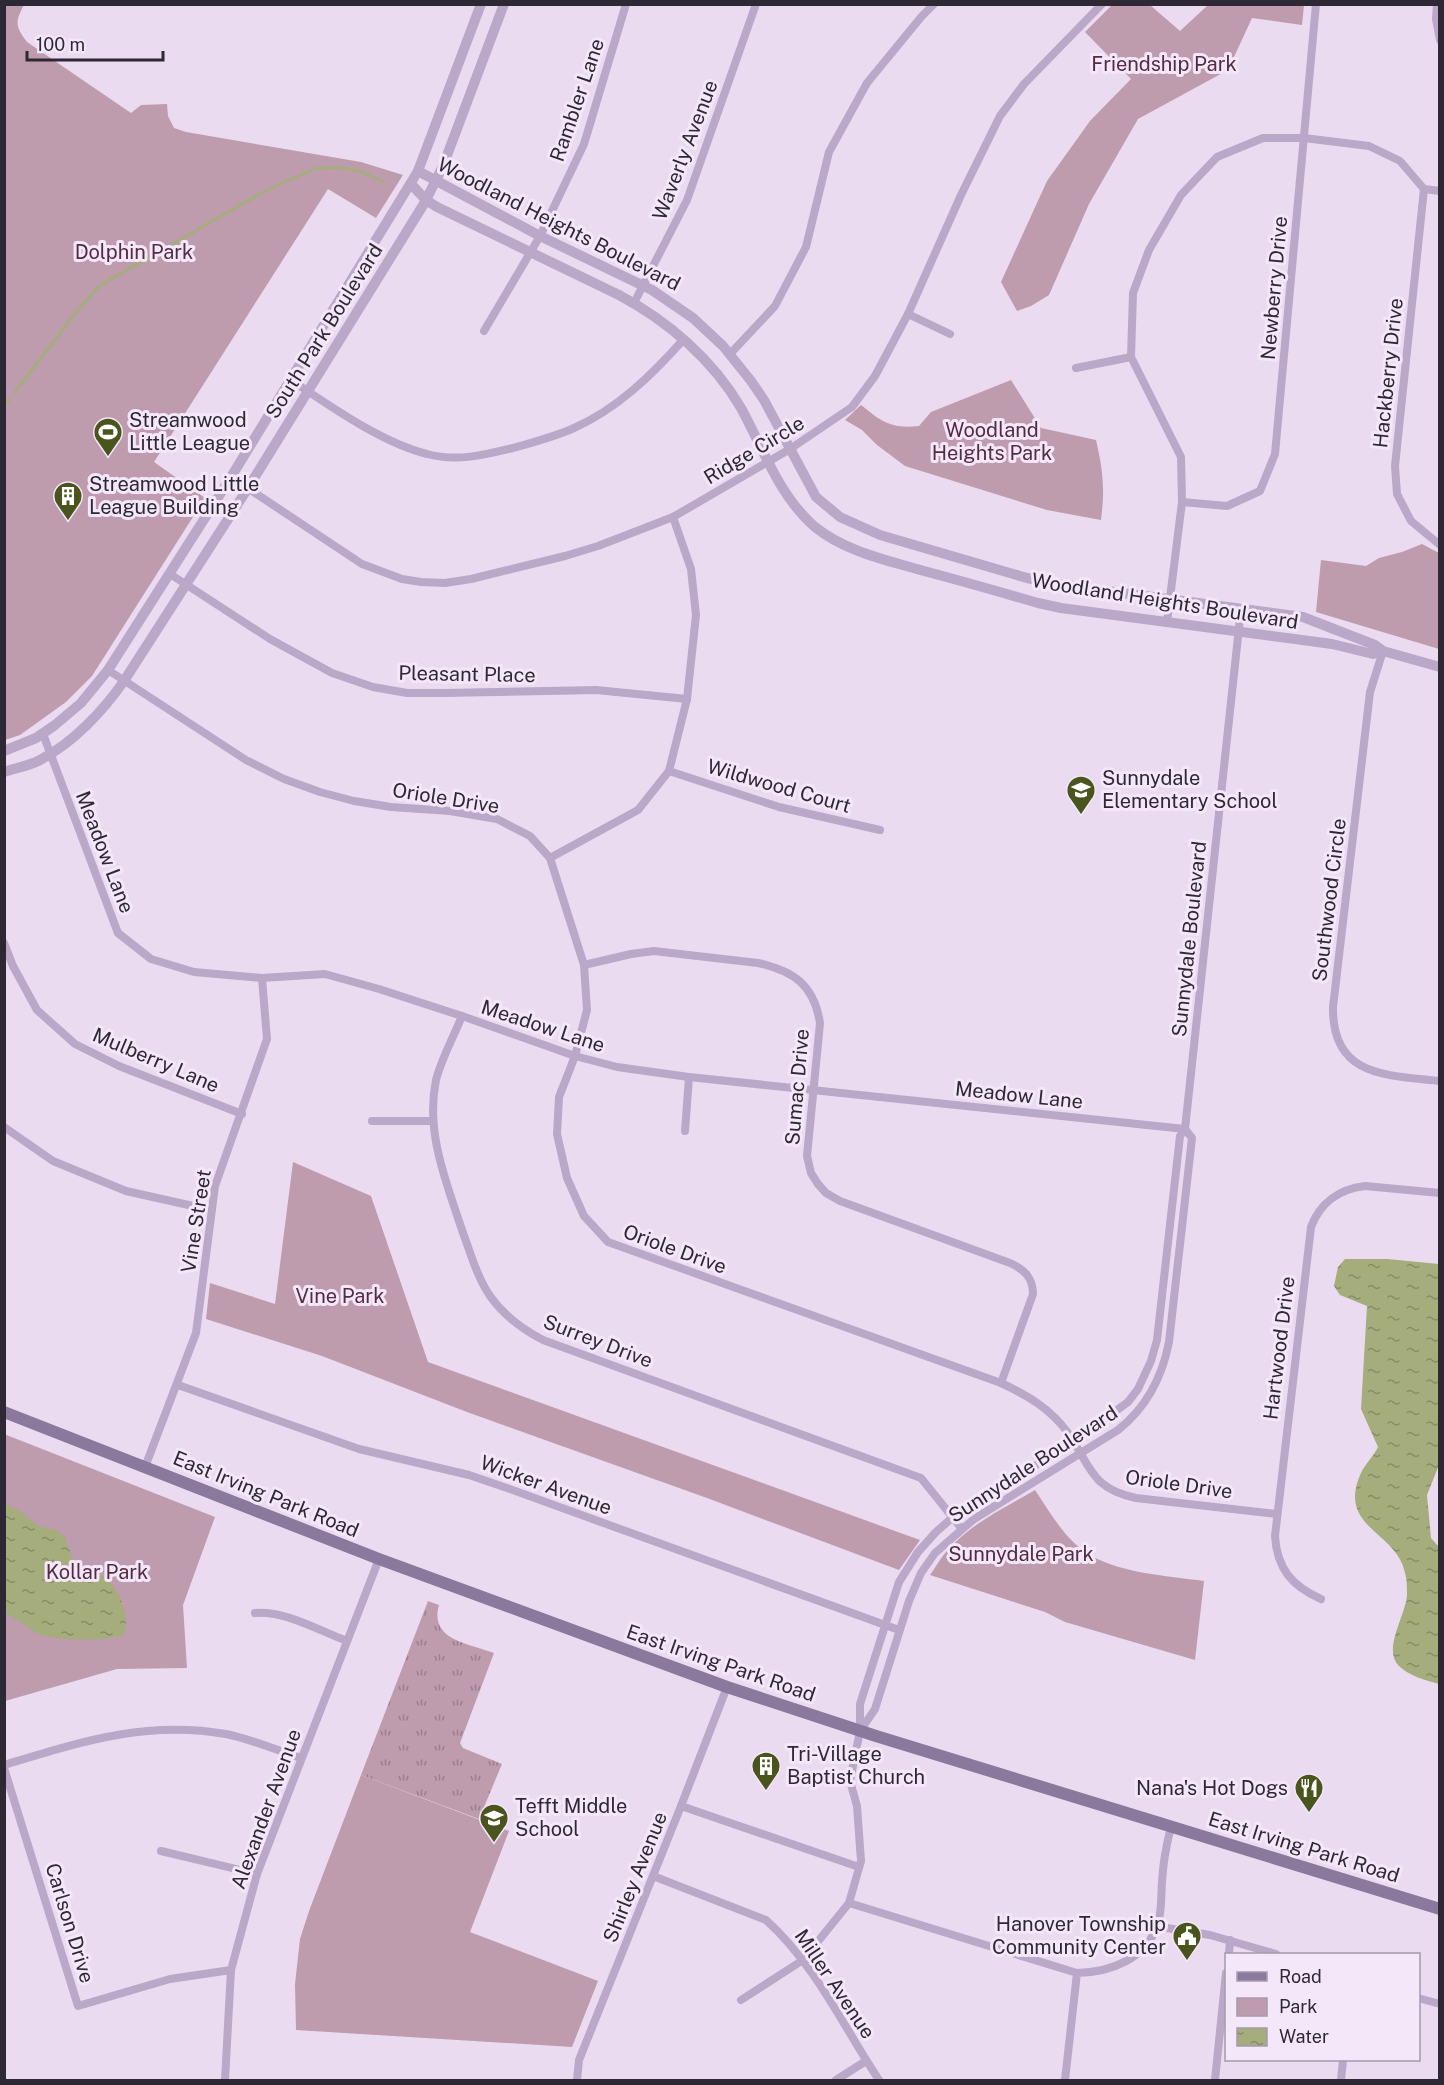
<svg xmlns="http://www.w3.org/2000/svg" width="1444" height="2085" viewBox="0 0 1444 2085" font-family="'Public Sans',sans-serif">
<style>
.grass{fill:url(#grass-tufts)}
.park{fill:#bf9bae}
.water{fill:url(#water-ripples)}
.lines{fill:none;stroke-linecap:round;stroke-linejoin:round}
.stream{stroke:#a4ad7b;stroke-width:3}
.minor{stroke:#bba7c8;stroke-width:8}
.tertiary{stroke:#bba7c8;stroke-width:10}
.secondary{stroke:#8a799c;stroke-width:12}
.labels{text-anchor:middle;stroke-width:6;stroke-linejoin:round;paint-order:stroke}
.park-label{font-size:20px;fill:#532c3f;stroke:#f3e7f9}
.street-label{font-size:20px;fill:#2e2835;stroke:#f3e7f9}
.poi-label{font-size:20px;fill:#2e2835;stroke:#f3e7f9;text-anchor:start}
</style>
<defs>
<pattern id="grass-tufts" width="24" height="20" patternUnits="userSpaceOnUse" patternTransform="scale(1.5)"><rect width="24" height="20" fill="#bf9bae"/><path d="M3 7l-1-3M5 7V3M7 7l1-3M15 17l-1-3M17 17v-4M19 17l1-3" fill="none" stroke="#9c7e8e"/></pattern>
<pattern id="water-ripples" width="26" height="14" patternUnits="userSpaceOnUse" patternTransform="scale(1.5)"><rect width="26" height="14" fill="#a4ad7b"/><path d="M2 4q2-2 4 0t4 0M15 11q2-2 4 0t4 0" fill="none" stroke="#868d66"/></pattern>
</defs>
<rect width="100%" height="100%" fill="#eadbf1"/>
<path class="grass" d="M428,1601L439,1605C429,1640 468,1643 494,1653L460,1743L463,1748L502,1764L479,1819L361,1775Z"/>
<g class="park">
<path d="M24,5C15,22 15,26 27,42L131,113L141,105L167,104L168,116L174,128L186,132L361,162L403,175L376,218L328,189L154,462L205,498L92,676L66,702L20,735L5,740L4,5Z"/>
<polygon points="1112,5 1150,5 1180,31 1208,5 1304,5 1302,25 1252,18 1228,70 1138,119 1089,204 1049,295 1031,306 1017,311 1001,282 1047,181 1090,121 1131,79 1085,32"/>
<path d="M1011,380L1041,428L1096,440C1103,470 1105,489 1101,520L1047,510L905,466L877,445L862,430L845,420L861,405C882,422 891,429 919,426L931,412Z"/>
<polygon points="1422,544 1439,553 1439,649 1316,612 1321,560 1366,566 1379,558 1402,552"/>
<polygon points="293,1162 371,1196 428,1362 920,1540 899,1570 707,1498 467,1412 322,1356 206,1319 210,1283 275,1304"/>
<polygon points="4,1434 215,1517 183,1605 187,1668 117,1669 5,1701"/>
<path d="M1035,1490C1049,1511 1063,1536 1084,1551C1114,1573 1168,1576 1204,1581L1195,1660L1065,1622L1045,1612L930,1575C935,1568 940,1559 946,1552C970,1524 1004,1508 1035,1490Z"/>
<polygon points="361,1775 509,1831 470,1932 598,1981 572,2047 296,2030 295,1984 300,1939 309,1911"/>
</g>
<g class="water">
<path d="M1345,1259H1387L1439,1264V1465L1427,1495L1431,1538L1439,1547V1684C1426,1680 1408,1676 1398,1665C1383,1649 1406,1614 1407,1595C1407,1589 1407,1579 1405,1573C1397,1531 1336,1528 1361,1473C1365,1464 1374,1456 1378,1447L1361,1409L1367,1306L1340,1295L1334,1286L1338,1267Z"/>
<path d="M4,1503L22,1512L37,1525L58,1531L65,1537L72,1558L80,1564L82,1569C89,1573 98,1573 105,1578C119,1589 132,1618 123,1635C107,1642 53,1641 37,1633C26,1627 16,1619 5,1613Z"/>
</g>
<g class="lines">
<g class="stream">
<polyline points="15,392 77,311 99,286 267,190 315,169 333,167 359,171 384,182"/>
<polyline points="4,406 9,400"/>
</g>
<g class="minor">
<polyline points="1437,4 1436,19 1440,40"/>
<polyline points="1424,189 1395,466 1397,494 1411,521 1440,545"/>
<polyline points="634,303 687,200 756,4"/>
<polyline points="908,314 950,334"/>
<polyline points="484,331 540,236 584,144 626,4"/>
<polyline points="730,354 775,306 806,247 829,152 867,83 922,16 934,4"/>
<polyline points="1076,368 1131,357"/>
<path d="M291,380C330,406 382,443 427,454C456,462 485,455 513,448C534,442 554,437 574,428C617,409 652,375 683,340"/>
<polyline points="231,477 362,564 402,579 421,582 445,583 471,579 565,556 598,546 673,517 790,449 852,407 875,376 908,314 961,195 1000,116 1024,84 1102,4"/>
<polyline points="1182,502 1227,506 1260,491 1275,454 1316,4"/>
<polyline points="170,574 270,639 332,673 373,687 407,693 443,693 596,690 687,699"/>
<polyline points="1167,622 1182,502 1181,457 1131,357 1133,293 1149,250 1181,195 1217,157 1263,138 1304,138 1369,146 1400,161 1424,189 1440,191"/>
<path d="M1383,651L1370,692L1333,1007C1332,1077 1386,1075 1440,1081"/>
<path d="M108,670L246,760L284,779L320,792L354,801L391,807L450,811L497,819L530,836L550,858L584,965L587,1010L575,1056L559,1097L557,1134L567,1178L584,1216L608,1242L1001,1383C1027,1395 1051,1409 1068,1433C1091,1466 1090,1488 1136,1498L1276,1514"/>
<polyline points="43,734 118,933 151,959 194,972 262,978 325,974 379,989 462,1016 575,1056 617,1067 689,1077 1185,1129"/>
<polyline points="669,771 779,807 880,830"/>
<polyline points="550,858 638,810 669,771 687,699 696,615 691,569 673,517"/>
<polyline points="4,943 13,966 37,1010 75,1044 119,1066 242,1114"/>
<path d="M584,965L631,954L654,951L758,963C794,971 814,985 820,1023L807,1156L811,1173L818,1184L826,1193L840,1201L1010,1263C1025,1270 1033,1278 1033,1294L1001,1383"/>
<path d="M462,1016C454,1036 441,1060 436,1080C425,1133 447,1184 463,1233C471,1254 477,1277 490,1296C504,1316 522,1329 543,1340L921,1478L962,1529"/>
<polyline points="372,1121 433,1121"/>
<polyline points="4,1127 53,1161 126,1191 193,1206 211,1208"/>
<polyline points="685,1131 689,1077"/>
<polyline points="178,1385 359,1449 469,1475 507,1488 899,1630"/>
<polyline points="145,1467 196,1333 215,1186 267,1039 262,978"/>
<path d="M1321,1599C1292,1586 1277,1569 1275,1536L1311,1227C1320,1203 1339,1189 1365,1186L1440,1193"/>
<path d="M255,1613C284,1610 320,1631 347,1641"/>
<path d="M860,1731L875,1709L909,1601L921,1573L935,1553L974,1519L1118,1430C1146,1408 1162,1378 1169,1342L1192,1138L1185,1129"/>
<path d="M4,1765C80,1742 146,1720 226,1734C251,1739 276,1750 301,1758"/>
<polyline points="4,1768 78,2006 170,1979 231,1970"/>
<polyline points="681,1806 859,1867"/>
<polyline points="161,1851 257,1874"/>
<path d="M653,1876L766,1920C815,1964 843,2026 879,2080"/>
<polyline points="849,1903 1077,1973"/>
<polyline points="1158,1924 1167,1928 1210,1935 1276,1954"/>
<polyline points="1229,1954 1230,1940"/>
<polyline points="1418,1998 1440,2004"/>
<polyline points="741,2000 803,1960 849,1903 861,1861 857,1806 850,1781 860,1731 860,1704 899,1582 918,1552 936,1532 953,1517 1073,1442 1128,1402 1138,1389 1151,1361 1157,1340 1180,1136 1185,1129 1241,609"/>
<polyline points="225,2080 231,1970 257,1874 379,1559"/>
<polyline points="577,2080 579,2060 681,1806 727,1687"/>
<polyline points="836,2080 866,2061"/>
<path d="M1065,2080L1077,1973C1111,1972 1147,1959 1158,1923C1162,1911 1161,1895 1162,1882C1163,1863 1166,1846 1171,1827"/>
<polyline points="1215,2080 1226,1973"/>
<polyline points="1341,2080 1343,2060"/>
</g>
<g class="tertiary">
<polyline points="418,171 540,236 652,290 693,318 723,346 751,381 764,400 816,497 840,517 880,535 1027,578 1062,585 1303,617 1375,645 1383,651 1440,667"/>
<path d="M411,184L426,200L437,207L619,295C668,321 713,360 741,408C763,448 779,496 815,527C846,552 887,560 924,571C962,581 1000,592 1038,603L1061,608L1332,644L1373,654L1383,651"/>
<polyline points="4,751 36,738 55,725 81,703 108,670 231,477 418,171 481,4"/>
<path d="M4,772C16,768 29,766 40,760C73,743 103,711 124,681L248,488L425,202L443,166L504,4"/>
</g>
<polyline class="secondary" points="4,1412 379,1559 727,1687 876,1736 1440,1909"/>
</g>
<defs>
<g id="stadium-pin" transform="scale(1.5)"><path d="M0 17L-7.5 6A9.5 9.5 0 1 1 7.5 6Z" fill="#4a551e" stroke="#f3e7f9"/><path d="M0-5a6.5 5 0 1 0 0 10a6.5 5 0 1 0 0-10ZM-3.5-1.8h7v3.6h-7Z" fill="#fff"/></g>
<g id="building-pin" transform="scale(1.5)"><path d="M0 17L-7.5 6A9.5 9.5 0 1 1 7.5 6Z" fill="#4a551e" stroke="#f3e7f9"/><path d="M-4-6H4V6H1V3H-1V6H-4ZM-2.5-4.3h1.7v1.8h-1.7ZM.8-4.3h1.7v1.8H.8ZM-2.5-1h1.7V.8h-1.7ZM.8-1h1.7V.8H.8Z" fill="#fff"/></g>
<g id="school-pin" transform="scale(1.5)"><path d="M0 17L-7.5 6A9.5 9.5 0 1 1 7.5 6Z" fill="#4a551e" stroke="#f3e7f9"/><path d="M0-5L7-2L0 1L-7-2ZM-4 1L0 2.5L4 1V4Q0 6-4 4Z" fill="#fff"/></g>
<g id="restaurant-pin" transform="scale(1.5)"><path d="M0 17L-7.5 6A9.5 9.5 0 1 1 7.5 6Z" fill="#4a551e" stroke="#f3e7f9"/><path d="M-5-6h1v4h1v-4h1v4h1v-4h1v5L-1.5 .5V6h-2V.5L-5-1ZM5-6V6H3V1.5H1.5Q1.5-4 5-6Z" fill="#fff"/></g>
<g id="civic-pin" transform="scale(1.5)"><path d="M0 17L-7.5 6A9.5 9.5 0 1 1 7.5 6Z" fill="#4a551e" stroke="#f3e7f9"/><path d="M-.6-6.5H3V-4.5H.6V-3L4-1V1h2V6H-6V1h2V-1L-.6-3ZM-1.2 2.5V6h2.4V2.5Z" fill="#fff"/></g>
</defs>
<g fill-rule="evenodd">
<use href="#stadium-pin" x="108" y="432"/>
<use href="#building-pin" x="68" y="496"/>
<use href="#school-pin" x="1081" y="790"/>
<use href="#building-pin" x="766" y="1766"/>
<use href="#restaurant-pin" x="1309" y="1788"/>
<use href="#school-pin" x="494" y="1818"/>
<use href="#civic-pin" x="1187" y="1936"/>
</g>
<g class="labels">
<g class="park-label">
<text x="1164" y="71">Friendship Park</text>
<text x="134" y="259">Dolphin Park</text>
<text x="992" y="437">Woodland<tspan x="992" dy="23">Heights Park</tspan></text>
<text x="340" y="1303">Vine Park</text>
<text x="1021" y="1561">Sunnydale Park</text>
<text x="97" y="1579">Kollar Park</text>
</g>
<g class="street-label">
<text transform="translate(577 100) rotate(-71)" y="7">Rambler Lane</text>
<text transform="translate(685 150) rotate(-69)" y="7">Waverly Avenue</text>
<text transform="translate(559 224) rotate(27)" y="7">Woodland Heights Boulevard</text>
<text transform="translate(1274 288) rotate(-85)" y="7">Newberry Drive</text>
<text transform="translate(324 331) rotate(-58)" y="7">South Park Boulevard</text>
<text transform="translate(1388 373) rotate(-84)" y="7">Hackberry Drive</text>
<text transform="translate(754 450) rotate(-31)" y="7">Ridge Circle</text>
<text transform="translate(1165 601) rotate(9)" y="7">Woodland Heights Boulevard</text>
<text transform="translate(467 674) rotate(1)" y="7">Pleasant Place</text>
<text transform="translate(779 786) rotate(16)" y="7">Wildwood Court</text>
<text transform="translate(446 798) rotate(9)" y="7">Oriole Drive</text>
<text transform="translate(105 852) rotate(69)" y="7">Meadow Lane</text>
<text transform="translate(1329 900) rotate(-83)" y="7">Southwood Circle</text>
<text transform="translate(1189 939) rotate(-84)" y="7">Sunnydale Boulevard</text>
<text transform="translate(543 1026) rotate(18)" y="7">Meadow Lane</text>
<text transform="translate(156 1060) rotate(23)" y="7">Mulberry Lane</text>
<text transform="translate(797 1087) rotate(-85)" y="7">Sumac Drive</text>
<text transform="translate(1019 1095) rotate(6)" y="7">Meadow Lane</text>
<text transform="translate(196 1221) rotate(-81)" y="7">Vine Street</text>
<text transform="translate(675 1249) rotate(20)" y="7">Oriole Drive</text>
<text transform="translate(598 1341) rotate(21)" y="7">Surrey Drive</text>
<text transform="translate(1279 1348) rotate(-83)" y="7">Hartwood Drive</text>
<text transform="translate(1033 1464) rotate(-33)" y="7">Sunnydale Boulevard</text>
<text transform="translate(1179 1484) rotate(8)" y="7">Oriole Drive</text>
<text transform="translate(546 1485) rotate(20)" y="7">Wicker Avenue</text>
<text transform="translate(266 1494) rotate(22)" y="7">East Irving Park Road</text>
<text transform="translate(721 1663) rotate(19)" y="7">East Irving Park Road</text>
<text transform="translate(266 1809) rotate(-70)" y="7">Alexander Avenue</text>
<text transform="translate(1304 1847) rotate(17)" y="7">East Irving Park Road</text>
<text transform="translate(635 1877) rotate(-68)" y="7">Shirley Avenue</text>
<text transform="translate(70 1923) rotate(73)" y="7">Carlson Drive</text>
<text transform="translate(835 1984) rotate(56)" y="7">Miller Avenue</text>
</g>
<g class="poi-label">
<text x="129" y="427">Streamwood<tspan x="129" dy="23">Little League</tspan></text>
<text x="89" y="491">Streamwood Little<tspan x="89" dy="23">League Building</tspan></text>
<text x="1102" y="785">Sunnydale<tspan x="1102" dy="23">Elementary School</tspan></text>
<text x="787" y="1761">Tri-Village<tspan x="787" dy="23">Baptist Church</tspan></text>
<text x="1288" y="1795" text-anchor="end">Nana's Hot Dogs</text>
<text x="515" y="1813">Tefft Middle<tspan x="515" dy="23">School</tspan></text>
<text x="1166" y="1931" text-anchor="end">Hanover Township<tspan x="1166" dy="23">Community Center</tspan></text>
</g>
</g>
<rect width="1444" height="2085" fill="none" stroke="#2e2835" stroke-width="12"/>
<rect x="1225" y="1953" width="195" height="108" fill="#f3e7f9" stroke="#a49bab" stroke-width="1.5"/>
<rect x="1237" y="1972" width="30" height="9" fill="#8a799c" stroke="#a49bab" stroke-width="1.5"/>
<text x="1279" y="1983" font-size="18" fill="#2e2835">Road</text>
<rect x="1237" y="1998" width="30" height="18" fill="#bf9bae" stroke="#a49bab" stroke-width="1.5"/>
<text x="1279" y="2013" font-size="18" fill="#2e2835">Park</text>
<rect x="1237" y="2028" width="30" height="18" fill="url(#water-ripples)" stroke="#a49bab" stroke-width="1.5"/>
<text x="1279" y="2043" font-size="18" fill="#2e2835">Water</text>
<path d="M27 51v9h136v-9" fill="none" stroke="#2e2835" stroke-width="3"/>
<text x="36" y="51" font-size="18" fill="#2e2835" stroke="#f3e7f9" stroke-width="4.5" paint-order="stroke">100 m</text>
</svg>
